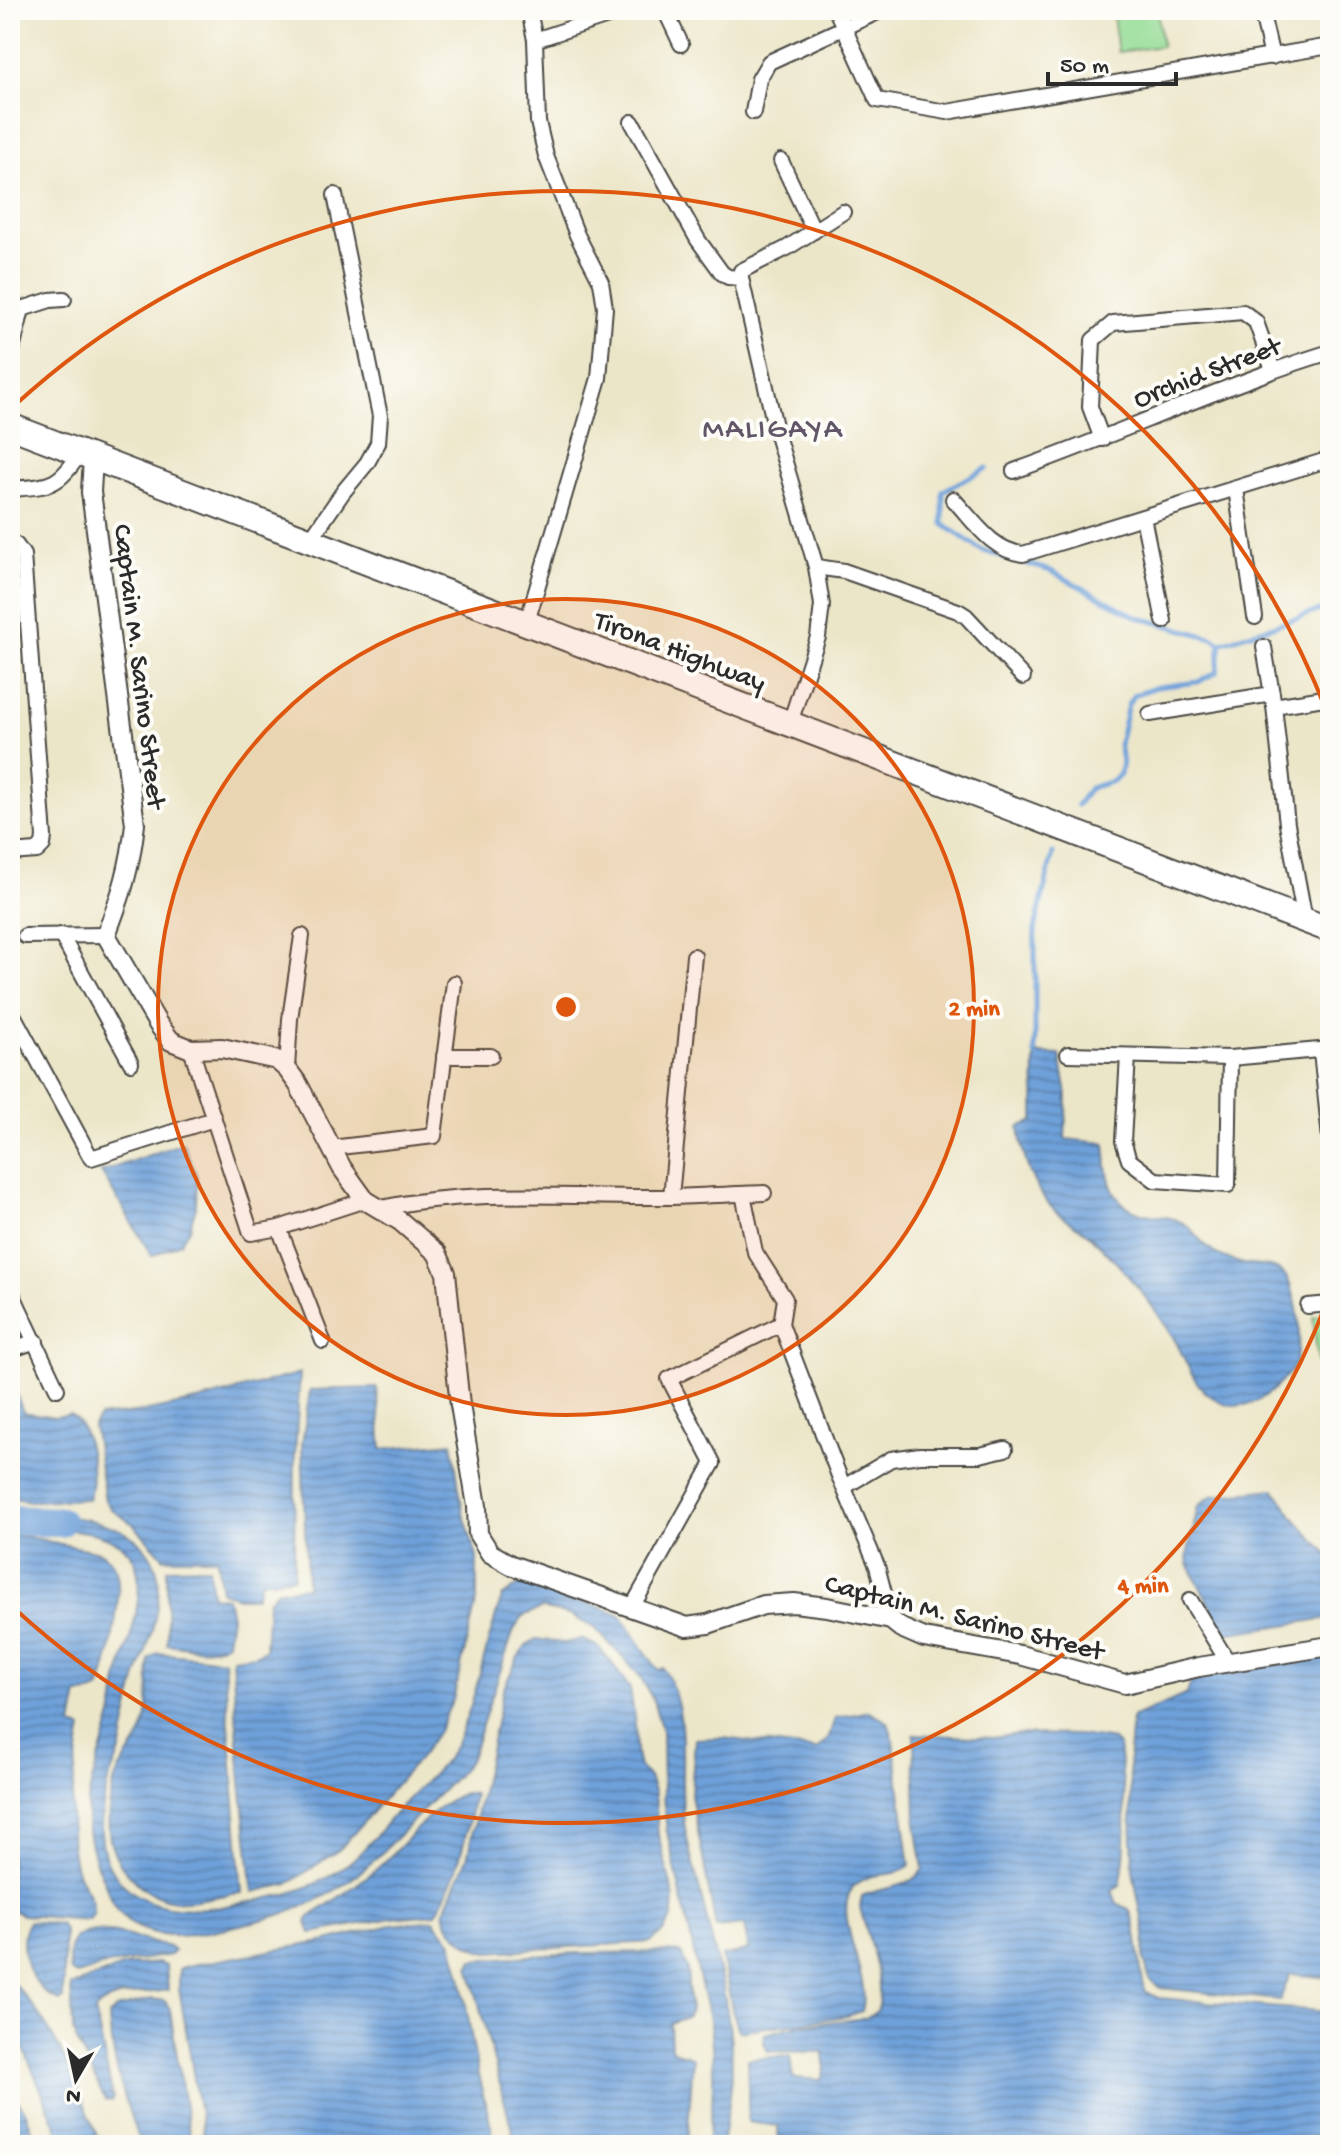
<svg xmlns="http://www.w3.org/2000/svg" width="1340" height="2155" viewBox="0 0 1340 2155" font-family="'Gochi Hand',sans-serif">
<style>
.garden{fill:#95dc96;stroke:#608460;stroke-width:2}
.water{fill:url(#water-rules);stroke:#4c6682;stroke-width:2}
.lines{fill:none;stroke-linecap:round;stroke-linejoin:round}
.stream{stroke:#6ea0d9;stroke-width:5}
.river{stroke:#6ea0d9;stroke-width:30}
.minor-casing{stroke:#484743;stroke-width:18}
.tertiary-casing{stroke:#484743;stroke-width:22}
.primary-casing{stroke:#484743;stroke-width:28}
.minor{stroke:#fff;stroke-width:14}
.tertiary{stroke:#fff;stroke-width:18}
.primary{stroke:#fff;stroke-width:24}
.ring{fill:none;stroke:#df570e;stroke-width:4}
.labels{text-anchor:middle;stroke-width:8;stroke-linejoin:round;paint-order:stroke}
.street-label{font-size:28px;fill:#2b2b2b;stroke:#fdfcf7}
.neighbourhood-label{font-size:30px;letter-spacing:2px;fill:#615768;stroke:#fdfcf7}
.centre{fill:#df570e;stroke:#fdfcf7;stroke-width:4}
.ring-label{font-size:24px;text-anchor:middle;font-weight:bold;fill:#df570e;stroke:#fdfcf7;stroke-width:8;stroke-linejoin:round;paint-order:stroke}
</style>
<defs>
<pattern id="water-rules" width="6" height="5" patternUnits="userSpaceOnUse" patternTransform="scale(2)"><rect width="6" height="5" fill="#6ea0d9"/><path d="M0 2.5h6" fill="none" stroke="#5b83b0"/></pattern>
</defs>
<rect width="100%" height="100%" fill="#fdfcf7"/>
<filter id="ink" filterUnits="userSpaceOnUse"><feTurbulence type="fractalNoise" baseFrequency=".0125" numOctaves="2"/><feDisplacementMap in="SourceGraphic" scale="16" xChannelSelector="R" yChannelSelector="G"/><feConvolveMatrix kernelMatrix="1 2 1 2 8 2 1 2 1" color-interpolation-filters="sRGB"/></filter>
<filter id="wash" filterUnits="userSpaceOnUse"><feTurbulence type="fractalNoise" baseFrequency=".006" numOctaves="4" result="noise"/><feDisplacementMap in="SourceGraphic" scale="32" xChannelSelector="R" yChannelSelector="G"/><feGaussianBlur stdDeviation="1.8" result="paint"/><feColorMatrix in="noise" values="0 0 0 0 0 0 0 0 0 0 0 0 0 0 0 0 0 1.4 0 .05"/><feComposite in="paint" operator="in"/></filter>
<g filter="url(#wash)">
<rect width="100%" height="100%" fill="#ece6c9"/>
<g class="garden">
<polygon points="1112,10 1157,10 1162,46 1118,52"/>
<polygon points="1330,1315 1330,1397 1322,1398 1313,1317"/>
</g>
<g class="water">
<path d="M1035,1054L1060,1055L1067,1095L1065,1139L1105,1143C1108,1177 1107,1205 1146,1214C1157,1217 1172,1216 1181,1222C1193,1228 1198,1239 1207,1247C1215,1254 1230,1260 1240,1263C1256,1268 1280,1262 1288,1280C1300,1305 1302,1337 1295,1363C1293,1371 1286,1376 1281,1382C1262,1403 1238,1414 1212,1397C1192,1385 1185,1356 1173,1337C1150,1300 1120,1264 1088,1234C1077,1225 1063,1219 1053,1209C1031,1186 1023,1158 1019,1127L1034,1121Z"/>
<polygon points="183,1143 197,1176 196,1206 190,1227 180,1243 152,1256 101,1172"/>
<polygon points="300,1373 295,1456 294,1577 261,1581 256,1597 239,1597 221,1592 217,1558 164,1558 133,1524 112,1510 105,1500 93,1425 99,1417 143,1412 202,1400"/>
<path d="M13,1384L23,1412L55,1417L70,1414C89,1426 97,1479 88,1499L32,1501L10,1498V1385Z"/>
<polygon points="377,1388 382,1449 452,1442 463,1512 477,1557 477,1599 453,1700 438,1731 422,1755 340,1849 288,1884 253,1892 241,1782 232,1658 255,1655 265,1650 268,1601 277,1590 307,1587 302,1444 310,1390"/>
<polygon points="1274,1489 1297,1521 1330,1557 1330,1618 1225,1634 1188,1564 1187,1556 1198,1506 1211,1496"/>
<path d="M21,1514C64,1515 137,1517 155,1565C167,1595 147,1648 137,1677C130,1700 126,1724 121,1748C118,1759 112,1770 108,1782C100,1812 95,1849 115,1875C140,1909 181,1912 219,1907C269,1899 320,1892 358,1855C375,1838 390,1818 406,1801C423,1783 447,1764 457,1741C478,1696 485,1644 502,1597L519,1585L532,1584L620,1614L658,1670L663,1668C693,1716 677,1769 684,1822C687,1845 694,1865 699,1887C713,1947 733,2011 732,2073C731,2097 726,2121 722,2145H707C714,2105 715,2066 710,2025L667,1832L663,1796L662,1731L653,1700L640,1676L594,1627L570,1615L542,1608L523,1616L514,1630L471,1758C457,1778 438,1794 421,1812C366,1871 334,1904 253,1922C212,1931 152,1950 120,1913C114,1907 110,1895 106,1886C69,1810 94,1785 113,1712C116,1700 116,1687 119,1676C128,1643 144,1603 137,1569C130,1526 53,1528 20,1527Z"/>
<path d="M10,1536L28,1537L100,1552C108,1557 113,1562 116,1571C124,1594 108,1666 99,1690L91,1693L78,1694L72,1726L82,1729C75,1766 65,1833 76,1869C81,1886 95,1896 93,1915L87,1920L23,1915L10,1909Z"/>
<path d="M209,1567L212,1596L227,1598L231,1616L227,1642C211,1654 186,1646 167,1644V1568Z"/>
<path d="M536,1639L564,1643L582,1639L597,1646L609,1659L630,1689L635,1721L636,1754L639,1767L649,1777L655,1794L658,1835L674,1897L673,1916L664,1931L651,1942L488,1952C469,1948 446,1932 444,1912L467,1858L503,1690L518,1657L528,1644Z"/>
<path d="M158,1653L224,1660L242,1893C220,1894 198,1903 175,1901C148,1898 121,1873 112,1847C106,1829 109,1804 113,1786C119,1762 137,1749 144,1727C151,1707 148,1680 149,1659Z"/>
<polygon points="1330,1653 1330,1982 1329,1978 1290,1974 1280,2000 1160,1988 1149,1979 1144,1957 1145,1935 1133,1871 1129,1754 1132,1718 1187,1694 1191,1680"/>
<path d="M870,1711L888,1723L893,1738L910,1866C895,1879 873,1870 857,1883C826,1908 873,1975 862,2011L847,2016L739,2031L732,2009L722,1956L749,1950L744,1925L716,1928L691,1795L695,1739L723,1738L817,1750L828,1739L835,1718Z"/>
<path d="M914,1734L993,1738L1018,1734L1080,1735L1113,1740L1119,1746C1124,1791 1130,1841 1120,1885L1112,1890L1117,1904L1129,1909C1140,1933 1138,1965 1145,1991L1158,1998L1330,2012V2145H779L778,2126L748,2122V2059L790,2056L793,2078L821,2080L825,2068L824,2052L768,2051L764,2043V2034L799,2025L867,2018L877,2011C885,1975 868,1942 860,1907L862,1896C883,1886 909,1890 923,1869L916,1824Z"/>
<path d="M464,1793L474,1794C467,1835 457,1878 436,1914L392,1918L311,1933L307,1922L309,1917C334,1901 358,1885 380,1866C408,1842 429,1807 464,1793Z"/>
<polygon points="434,1920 452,1943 461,1976 478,2075 492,2129 491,2145 205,2145 179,1988 179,1969 186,1966 327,1941 392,1925"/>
<path d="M29,1921L60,1924L64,1931L63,1999L60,2001C32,1993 13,1945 29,1921Z"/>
<path d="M98,1931L118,1933L169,1947L174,1951L170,1955L107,1965L77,1975L70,1972C67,1946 70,1932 98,1931Z"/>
<path d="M668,1952L681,1953L687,1968L690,2012L687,2017L670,2023L671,2049C678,2055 685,2053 693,2058L687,2145H516L469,1966L473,1960L576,1953Z"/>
<path d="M157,1963L166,1966L168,1990C147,1994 109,1992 95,2011L113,2098L111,2101L105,2100L73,2032L71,1986L124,1966Z"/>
<path d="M10,1980C57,2027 77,2085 101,2145H64L23,2047L10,2029Z"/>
<path d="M152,1999L165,2001L170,2010L191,2145H140C126,2103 111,2060 109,2016L116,2009Z"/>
<polygon points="10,2100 18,2101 26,2113 37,2145 10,2145"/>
</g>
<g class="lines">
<g class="stream">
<polyline points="987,468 943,491 943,524 981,550 1051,571 1137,617 1213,638 1221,643 1217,672 1198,682 1157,687 1134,695 1128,704 1119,744 1122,761 1120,774 1113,781 1090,788 1077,805"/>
<polyline points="1221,643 1330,607"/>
<polyline points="1035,1054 1035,929 1053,853"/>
</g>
<polyline class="river" points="10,1520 60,1522"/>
</g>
</g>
<g filter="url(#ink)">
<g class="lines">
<g class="minor-casing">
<g id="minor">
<polyline points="665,10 681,44"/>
<polyline points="836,10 877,100 947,112 1330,46"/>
<polyline points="1261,10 1272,57"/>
<polyline points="535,40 626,10"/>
<polyline points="753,112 759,79 769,62 882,10"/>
<polyline points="632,122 698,240 722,273 728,277 741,278"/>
<polyline points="781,161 814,231"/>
<polyline points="10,358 22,309 50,300 64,299"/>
<polyline points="1102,439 1090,407 1093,340 1113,323 1243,312 1256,322 1273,370"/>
<path d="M1014,471C1120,434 1222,385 1330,352"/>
<path d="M10,489C49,486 58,488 80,453"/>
<polyline points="1236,489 1255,617"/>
<path d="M953,499C974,521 992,551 1023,554L1330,459"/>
<polyline points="1143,517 1164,621"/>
<polyline points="310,540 343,492 367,463 378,443 380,416 335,195"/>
<polyline points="10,542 16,545 23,555 44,837 43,845 37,851 10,853"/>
<polyline points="816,567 844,571 958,611 966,616 1023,677"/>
<polyline points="527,622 599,378 605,308 601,282 577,235 546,156 538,122 535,40 529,10"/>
<polyline points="1264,647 1274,706 1287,824 1305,920"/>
<polyline points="1274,706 1330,697"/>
<polyline points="1150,714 1272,694"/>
<polyline points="790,723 818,637 822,605 816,567 777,435 741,278 741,271 787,248 843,212"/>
<polyline points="61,935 131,1063"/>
<polyline points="25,936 106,935"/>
<polyline points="10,1009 91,1158 214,1119"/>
<polyline points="191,1049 251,1233 279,1228 365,1200"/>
<polyline points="1321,1051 1330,1139"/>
<polyline points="1068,1054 1230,1058 1330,1049"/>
<polyline points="444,1056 491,1056"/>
<polyline points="1128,1056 1123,1141 1129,1160 1155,1180 1228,1185 1230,1058"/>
<polyline points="287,1069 290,1019 302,936"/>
<polyline points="331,1148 434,1136 454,983"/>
<polyline points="743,1194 755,1252 785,1299 781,1324"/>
<polyline points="671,1197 694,956"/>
<path d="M382,1208C477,1188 574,1198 671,1197C702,1196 733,1194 764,1193"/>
<polyline points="279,1228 323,1341"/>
<polyline points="10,1289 57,1389"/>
<polyline points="1308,1306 1330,1304"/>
<polyline points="10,1350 36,1341"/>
<polyline points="844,1487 891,1459 920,1455 980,1455 1005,1449"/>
<polyline points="1190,1600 1228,1662"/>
<polyline points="631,1609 713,1463 669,1379 781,1324 841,1481 877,1566 891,1620"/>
</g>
</g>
<g class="tertiary-casing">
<path id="tertiary" d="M93,458L91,492L135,824C130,869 122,893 106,935L158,1024L171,1041L191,1049L222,1048L277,1060L287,1069L298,1084L342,1168L365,1200L400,1221L437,1253L446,1273L460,1405L477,1506L478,1534L490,1553L511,1565L687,1627L708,1624L763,1605L794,1603L827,1607L891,1620L901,1628L924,1638L1020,1655L1125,1684L1199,1667L1330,1646"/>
</g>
<g class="primary-casing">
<polyline id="primary" points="10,426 1330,930"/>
</g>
<use href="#minor" class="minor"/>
<use href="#tertiary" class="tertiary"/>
<use href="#primary" class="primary"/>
</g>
</g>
<circle cx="566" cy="1007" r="408" fill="#df570e" fill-opacity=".12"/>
<g class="ring">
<circle cx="566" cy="1007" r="408"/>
<path d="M1328 1299A816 816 0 0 1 15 1609M15 405A816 816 0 0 1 1328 715"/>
</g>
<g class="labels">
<g class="street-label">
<text transform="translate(1206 370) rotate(-21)" y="10">Orchid Street</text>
<text transform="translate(681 649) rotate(21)" y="10">Tirona Highway</text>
<text transform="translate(142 666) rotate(83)" y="10">Captain M. Sarino Street</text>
<text transform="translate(965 1615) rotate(14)" y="10">Captain M. Sarino Street</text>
</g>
<g class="neighbourhood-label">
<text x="773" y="437">MALIGAYA</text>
</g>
</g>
<circle cx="566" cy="1007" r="12" class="centre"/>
<g class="ring-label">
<text x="974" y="1015">2 min</text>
<text x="1143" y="1592">4 min</text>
</g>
<rect width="1340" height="2155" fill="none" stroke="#fdfcf7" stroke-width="40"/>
<g transform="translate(76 2079) rotate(189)" stroke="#fdfcf7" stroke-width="6" paint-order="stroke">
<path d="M0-6L14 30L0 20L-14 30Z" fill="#2b2b2b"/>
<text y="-12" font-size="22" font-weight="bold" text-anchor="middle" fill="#2b2b2b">N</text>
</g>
<path d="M1048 72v12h128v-12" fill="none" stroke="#2b2b2b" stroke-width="4"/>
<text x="1060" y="72" font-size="24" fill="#2b2b2b" stroke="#fdfcf7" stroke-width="6" paint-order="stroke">50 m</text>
</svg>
